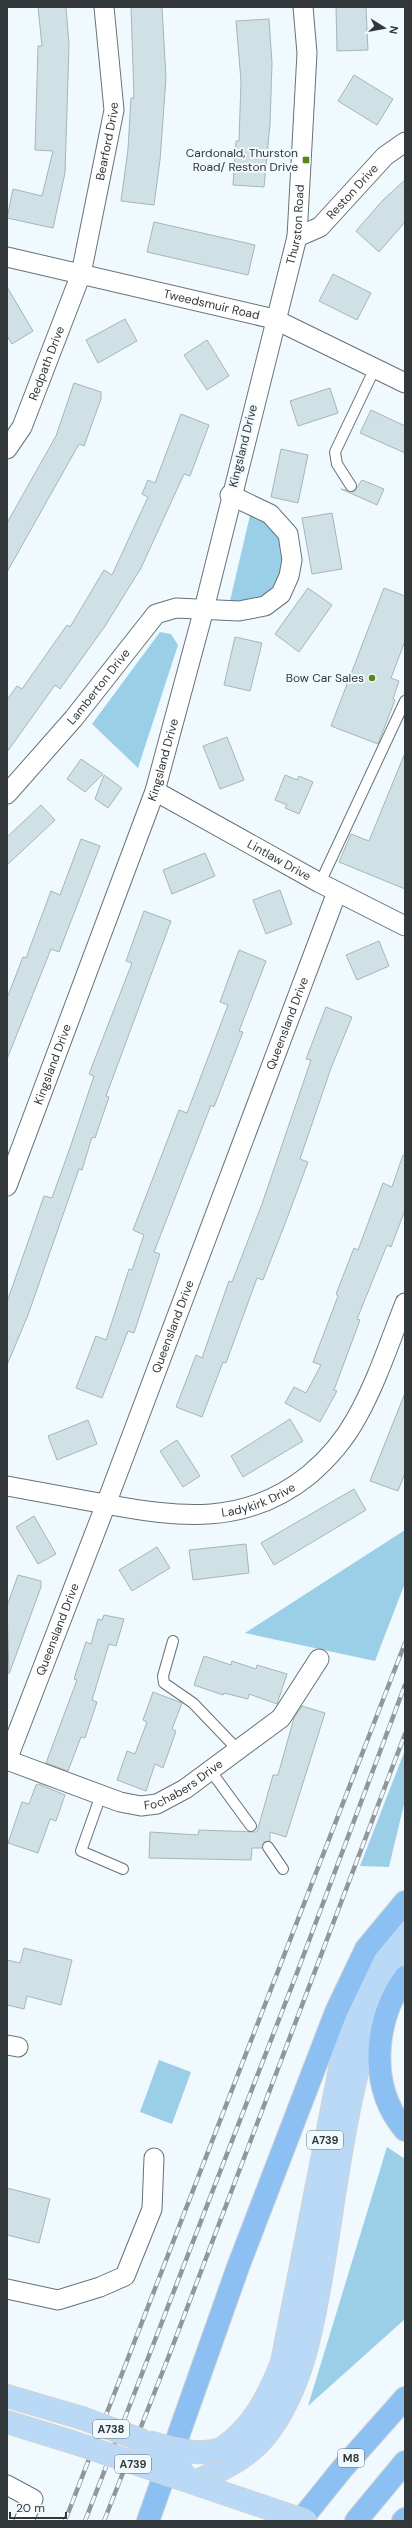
<svg xmlns="http://www.w3.org/2000/svg" width="412" height="2528" viewBox="0 0 412 2528" font-family="'DM Sans',sans-serif">
<style>
.green{fill:#9acfe7}
.building{fill:#cfe1e4;stroke:#a5b6b9}
.lines{fill:none;stroke-linecap:round;stroke-linejoin:round}
.service-casing{stroke:#657379;stroke-width:12}
.minor-casing{stroke:#657379;stroke-width:21}
.primary-casing{stroke:#d2d3d4;stroke-width:24}
.motorway-casing{stroke:#d2d3d4;stroke-width:24}
.service{stroke:#fff;stroke-width:10}
.minor{stroke:#fff;stroke-width:19}
.primary{stroke:#bad9f7;stroke-width:22}
.motorway{stroke:#8cc0f2;stroke-width:22}
.rail-casing{stroke:#90979b;stroke-width:4.5}
.rail{stroke:#f0f9fe;stroke-width:3;stroke-dasharray:9;stroke-linecap:butt}
.primary-bridge-casing{stroke:#d2d3d4;stroke-width:24;stroke-linecap:butt}
.primary-bridge{stroke:#bad9f7;stroke-width:22}
.poi-dot{fill:#588515;stroke:#f0f9fe;stroke-width:1.5}
.labels{text-anchor:middle;stroke-width:4;stroke-linejoin:round;paint-order:stroke}
.shield{fill:#f0f9fe;stroke:#6b7275;stroke-width:1}
.shield-label{font-size:11px;font-weight:bold;fill:#32383a}
.street-label{font-size:12px;fill:#32383a;stroke:#f0f9fe}
.poi-label{font-size:12px;fill:#32383a;stroke:#f0f9fe;text-anchor:end}
</style>
<rect width="100%" height="100%" fill="#f0f9fe"/>
<g class="green">
<polygon points="251,511 285,535 288,559 268,599 229,605"/>
<polygon points="160,632 171,634 178,645 138,768 92,724"/>
<polygon points="405,1530 405,1583 375,1661 245,1633"/>
<polygon points="405,1750 405,1800 389,1867 360,1866"/>
<polygon points="159,2060 191,2072 172,2124 140,2112"/>
<polygon points="387,2147 405,2159 405,2319 308,2406"/>
</g>
<g class="building">
<polygon points="38,7 66,7 69,45 65,173 53,228 7,218 13,189 42,196 53,151 35,150 38,46 42,46"/>
<polygon points="131,7 162,7 166,78 160,160 154,205 121,201 128,149 131,98 134,98"/>
<polygon points="336,7 366,7 368,50 337,51"/>
<polygon points="269,19 272,63 270,124 264,187 233,185 236,141 239,141 241,81 236,21"/>
<polygon points="354,75 393,99 377,125 338,101"/>
<polygon points="405,180 405,222 379,252 356,231 383,200"/>
<polygon points="154,222 255,245 248,275 147,252"/>
<polygon points="333,274 371,293 357,320 319,301"/>
<polygon points="7,287 33,331 12,344 7,336"/>
<polygon points="125,319 137,341 98,363 86,340"/>
<polygon points="207,340 229,376 207,390 184,355"/>
<polygon points="74,383 101,392 101,399 84,446 79,444 7,572 7,523 56,436"/>
<polygon points="330,388 338,413 298,426 290,401"/>
<polygon points="371,410 405,426 405,453 360,433"/>
<polygon points="181,414 209,425 190,476 184,474 141,568 105,626 60,689 55,685 7,752 7,700 17,686 22,689 67,625 70,627 104,570 112,575 148,497 142,494 148,480 155,483"/>
<polygon points="281,449 308,455 298,503 271,497"/>
<polygon points="362,480 384,489 377,505 341,489 354,492"/>
<polygon points="332,513 342,569 312,574 302,518"/>
<polygon points="308,588 332,605 299,652 275,634"/>
<polygon points="384,588 405,596 405,641 391,678 399,681 393,699 395,700 378,744 331,726"/>
<polygon points="235,637 262,643 250,691 224,685"/>
<polygon points="227,737 244,780 220,789 203,746"/>
<polygon points="405,753 405,889 339,862 351,834 369,841"/>
<polygon points="81,759 103,774 85,792 67,779"/>
<polygon points="104,775 122,788 108,808 95,799"/>
<polygon points="285,775 297,780 299,776 313,782 299,814 285,808 287,805 275,800"/>
<polygon points="41,805 55,820 7,865 7,837"/>
<polygon points="81,839 100,846 59,952 51,949 7,1059 7,998 23,957 26,958 51,891 60,895"/>
<polygon points="205,853 215,876 172,894 163,870"/>
<polygon points="280,890 292,924 266,934 253,900"/>
<polygon points="144,911 171,921 106,1096 109,1097 95,1138 92,1137 82,1170 79,1169 28,1315 7,1365 7,1302 44,1196 52,1198 71,1145 94,1076 89,1074 132,963 126,961"/>
<polygon points="379,941 389,966 357,980 346,955"/>
<polygon points="239,950 266,961 239,1031 243,1032 214,1107 211,1105 154,1252 160,1254 134,1333 128,1331 102,1398 76,1388 96,1336 106,1340 129,1269 132,1270 144,1235 133,1230 179,1110 187,1113 228,1005 220,1002"/>
<polygon points="326,1007 352,1017 331,1068 300,1159 308,1162 283,1229 263,1280 257,1278 226,1363 223,1362 202,1417 176,1407 196,1355 202,1358 229,1281 232,1282 262,1204 311,1060 306,1059"/>
<polygon points="403,1155 405,1155 405,1210 391,1247 387,1245 357,1319 360,1320 334,1390 337,1391 320,1422 285,1403 294,1387 306,1393 321,1365 313,1362 338,1296 336,1294 354,1248 358,1250 383,1183 392,1187"/>
<polygon points="405,1393 405,1473 398,1491 370,1481"/>
<polygon points="290,1419 303,1441 243,1477 231,1456"/>
<polygon points="88,1420 97,1444 57,1460 48,1436"/>
<polygon points="177,1440 200,1476 183,1487 160,1451"/>
<polygon points="354,1489 366,1510 274,1565 261,1543"/>
<polygon points="34,1516 56,1554 38,1564 16,1527"/>
<polygon points="246,1544 249,1573 193,1580 189,1550"/>
<polygon points="157,1547 170,1568 132,1591 119,1570"/>
<polygon points="18,1575 41,1581 41,1587 9,1674 7,1606"/>
<polygon points="104,1615 124,1619 116,1646 109,1644 92,1700 97,1702 85,1738 81,1737 68,1771 46,1763 77,1680 74,1679 86,1642 91,1644 98,1619 102,1620"/>
<polygon points="204,1656 231,1665 232,1661 256,1669 257,1665 287,1674 277,1704 249,1694 248,1699 224,1693 223,1695 194,1685"/>
<polygon points="153,1692 182,1703 172,1729 176,1731 163,1768 155,1764 146,1791 117,1780 127,1751 135,1754 147,1722 143,1720"/>
<polygon points="302,1706 325,1713 286,1837 270,1832 270,1841 264,1842 262,1848 252,1848 251,1860 149,1858 150,1832 198,1835 199,1830 257,1832 273,1775 278,1775 294,1718"/>
<polygon points="39,1784 65,1795 56,1821 50,1819 38,1853 8,1843 22,1802 29,1804 36,1785"/>
<polygon points="24,1948 72,1960 61,2005 27,1996 24,2009 7,2005 7,1960 20,1963"/>
<polygon points="7,2188 50,2199 39,2243 7,2235"/>
</g>
<g class="lines">
<g class="service-casing">
<g id="service">
<polyline points="351,486 337,464 335,452 375,368"/>
<polyline points="320,883 405,701"/>
<polyline points="173,1641 163,1676 164,1683 193,1703 238,1750"/>
<polyline points="210,1770 251,1826"/>
<polyline points="101,1795 81,1851 123,1869"/>
<polyline points="268,1847 283,1869"/>
</g>
</g>
<g class="minor-casing">
<g id="minor">
<path id="s1" d="M297,237L320,227L385,156L405,142"/>
<path id="s2" d="M7,257L274,319L405,383"/>
<path id="s3" d="M7,449L22,427L81,274L114,110L104,7"/>
<path id="s4" d="M155,791L320,883L405,926"/>
<path id="s5" d="M7,794L74,718L156,614L176,608L239,611L265,606L281,594L289,576L292,560L288,534L270,514L230,495"/>
<path id="s6" d="M7,1186L155,791L204,609L297,237L307,53L303,7"/>
<path id="s7" d="M7,1486C40,1492 72,1498 105,1504C180,1518 246,1526 309,1475C328,1459 345,1439 357,1417C377,1381 390,1341 405,1303"/>
<path id="s8" d="M7,1760L106,1504L337,892"/>
<path id="s9" d="M7,1760L120,1802L141,1806L157,1804L185,1789L281,1718L319,1659"/>
<polyline points="7,2045 18,2047"/>
<polyline points="7,2289 58,2300 100,2287 125,2276 152,2209 154,2158"/>
<polyline points="7,2485 33,2499 24,2521"/>
</g>
</g>
<g class="primary-casing">
<g id="primary">
<polyline points="7,2396 82,2418"/>
<polyline points="7,2422 72,2442"/>
<path d="M221,2449C252,2429 269,2396 282,2362L346,2038C358,1999 375,1962 405,1933"/>
<path d="M195,2482C220,2470 245,2460 263,2439C306,2387 315,2313 326,2248C335,2190 343,2131 357,2073C366,2032 375,1991 405,1960"/>
</g>
</g>
<g class="motorway-casing">
<g id="motorway">
<path d="M405,1977C374,2021 368,2087 405,2130"/>
<polyline points="148,2521 238,2267 336,2012 366,1949 405,1902"/>
<polyline points="300,2521 342,2469 405,2398"/>
<polyline points="356,2521 405,2462"/>
<polyline points="403,2521 405,2519"/>
</g>
</g>
<use href="#service" class="service"/>
<use href="#minor" class="minor"/>
<use href="#primary" class="primary"/>
<use href="#motorway" class="motorway"/>
<g class="rail-casing">
<g id="rail">
<polyline points="65,2521 405,1643"/>
<polyline points="85,2521 295,1978 405,1685"/>
<polyline points="104,2521 170,2353 405,1734"/>
</g>
</g>
<use href="#rail" class="rail"/>
<g class="primary-bridge-casing">
<g id="primary-bridge">
<polyline points="82,2418 141,2440 185,2474"/>
<polyline points="72,2442 306,2521"/>
<path d="M148,2442C172,2448 196,2457 221,2449"/>
</g>
</g>
<use href="#primary-bridge" class="primary-bridge"/>
</g>
<g class="poi-dot">
<rect x="302" y="156" width="8" height="8" rx="2"/>
<circle cx="372" cy="678" r="4"/>
</g>
<g class="labels">
<g class="shield">
<rect x="307" y="2131" width="36" height="18" rx="3"/>
<rect x="93" y="2420" width="36" height="18" rx="3"/>
<rect x="338" y="2449" width="26" height="18" rx="3"/>
<rect x="115" y="2455" width="36" height="18" rx="3"/>
</g>
<g class="shield-label">
<text x="325" y="2144">A739</text>
<text x="111" y="2433">A738</text>
<text x="351" y="2462">M8</text>
<text x="133" y="2468">A739</text>
</g>
<g class="street-label">
<text dy="4" stroke="none"><textPath href="#s3" startOffset="326">Bearford Drive</textPath></text>
<text dy="4" stroke="none"><textPath href="#s1" startOffset="73">Reston Drive</textPath></text>
<text dy="4" stroke="none"><textPath href="#s6" startOffset="1006">Thurston Road</textPath></text>
<text dy="4" stroke="none"><textPath href="#s2" startOffset="210">Tweedsmuir Road</textPath></text>
<text dy="4" stroke="none"><textPath href="#s3" startOffset="95">Redpath Drive</textPath></text>
<text transform="translate(243 446) rotate(-76)" y="4">Kingsland Drive</text>
<text dy="4" stroke="none"><textPath href="#s5" startOffset="141">Lamberton Drive</textPath></text>
<text dy="4" stroke="none"><textPath href="#s6" startOffset="454">Kingsland Drive</textPath></text>
<text dy="4" stroke="none"><textPath href="#s4" startOffset="142">Lintlaw Drive</textPath></text>
<text dy="4" stroke="none"><textPath href="#s8" startOffset="788">Queensland Drive</textPath></text>
<text dy="4" stroke="none"><textPath href="#s6" startOffset="130">Kingsland Drive</textPath></text>
<text dy="4" stroke="none"><textPath href="#s8" startOffset="464">Queensland Drive</textPath></text>
<text dy="4" stroke="none"><textPath href="#s7" startOffset="256">Ladykirk Drive</textPath></text>
<text dy="4" stroke="none"><textPath href="#s8" startOffset="140">Queensland Drive</textPath></text>
<text dy="4" stroke="none"><textPath href="#s9" startOffset="190">Fochabers Drive</textPath></text>
</g>
<g class="poi-label">
<text x="298" y="157">Cardonald, Thurston<tspan x="298" dy="14">Road/ Reston Drive</tspan></text>
<text x="364" y="682">Bow Car Sales</text>
</g>
</g>
<rect width="412" height="2528" fill="none" stroke="#32383a" stroke-width="16"/>
<g transform="translate(384 28) rotate(101)" stroke="#f0f9fe" stroke-width="3" paint-order="stroke">
<path d="M0-3L7 15L0 10L-7 15Z" fill="#32383a"/>
<text y="-6" font-size="11" font-weight="bold" text-anchor="middle" fill="#32383a">N</text>
</g>
<path d="M10 2512v6h56v-6" fill="none" stroke="#32383a" stroke-width="2"/>
<text x="16" y="2512" font-size="12" fill="#32383a" stroke="#f0f9fe" stroke-width="3" paint-order="stroke">20 m</text>
</svg>
